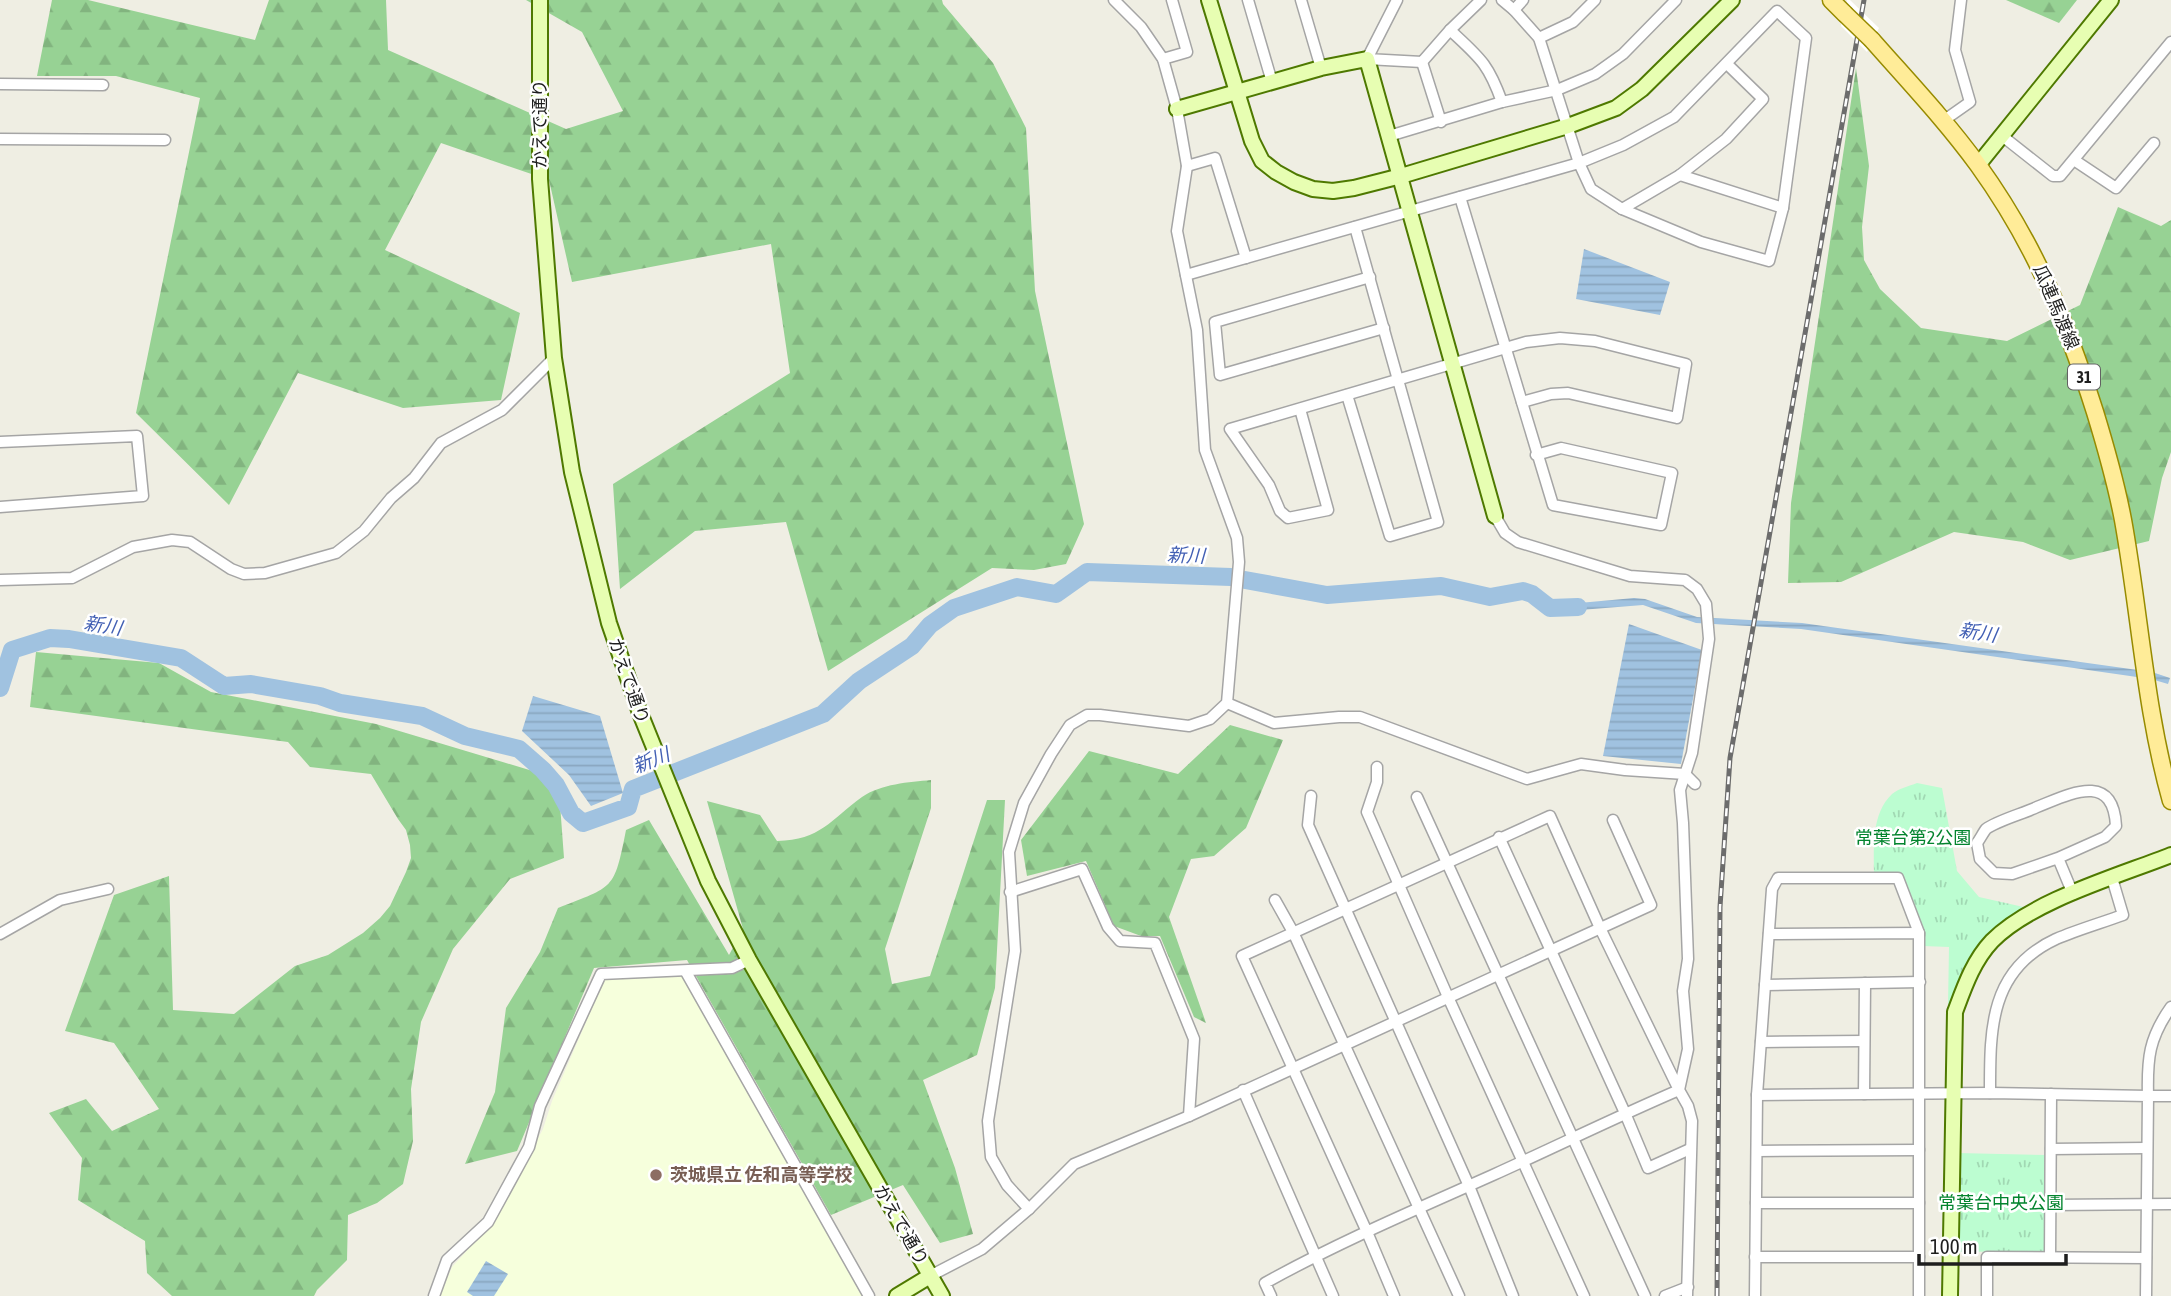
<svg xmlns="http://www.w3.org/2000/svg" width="2171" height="1296" viewBox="0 0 2171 1296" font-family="'Asap Condensed','Noto Sans JP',sans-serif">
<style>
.education{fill:#f6ffdc}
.forest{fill:url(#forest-firs)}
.park{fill:url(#park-tufts)}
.water{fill:url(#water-rules)}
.pier{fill:#fff}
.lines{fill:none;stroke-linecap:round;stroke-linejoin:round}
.river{stroke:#a0c2e0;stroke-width:18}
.street-casing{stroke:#a5a5a5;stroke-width:13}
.secondary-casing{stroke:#4e7900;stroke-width:18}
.primary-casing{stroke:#978b00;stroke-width:19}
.street{stroke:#fff;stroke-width:10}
.secondary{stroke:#e7feb2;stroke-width:14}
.primary{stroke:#ffec98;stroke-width:16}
.rail-casing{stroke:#6c6c6c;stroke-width:5}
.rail{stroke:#fff;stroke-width:2.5;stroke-dasharray:8;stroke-linecap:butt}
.primary-bridge-casing{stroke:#978b00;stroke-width:19;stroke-linecap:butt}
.primary-bridge{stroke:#ffec98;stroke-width:16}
.education-dot{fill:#8d6e63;stroke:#fff;stroke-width:2.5}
.labels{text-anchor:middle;stroke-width:5;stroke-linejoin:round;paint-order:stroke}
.shield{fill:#fff;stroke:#626262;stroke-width:2}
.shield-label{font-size:16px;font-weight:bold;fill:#1e1e1e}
.street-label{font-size:18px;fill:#1e1e1e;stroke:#fff}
.park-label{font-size:18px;fill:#03842e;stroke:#fff}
.education-label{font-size:18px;font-weight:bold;fill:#785e54;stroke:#fff;text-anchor:start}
.water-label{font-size:19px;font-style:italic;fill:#4360b4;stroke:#fff}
</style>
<defs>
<pattern id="forest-firs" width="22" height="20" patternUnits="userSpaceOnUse" patternTransform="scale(1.75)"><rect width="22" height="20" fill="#97d294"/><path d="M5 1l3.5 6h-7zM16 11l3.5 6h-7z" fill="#82b47f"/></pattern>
<pattern id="park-tufts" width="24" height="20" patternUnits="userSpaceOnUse" patternTransform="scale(1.75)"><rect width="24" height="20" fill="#bcfdd1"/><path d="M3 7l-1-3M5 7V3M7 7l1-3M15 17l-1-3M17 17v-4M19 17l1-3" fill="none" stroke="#a1d8b3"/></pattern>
<pattern id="water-rules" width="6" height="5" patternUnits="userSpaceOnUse" patternTransform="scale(1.75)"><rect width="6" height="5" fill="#a0c2e0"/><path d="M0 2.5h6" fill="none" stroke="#89a6c0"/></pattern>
</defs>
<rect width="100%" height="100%" fill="#efeee3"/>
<polygon class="education" points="683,977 862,1296 440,1296 452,1267 493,1222 543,1129 552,1101 605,978"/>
<g class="forest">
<polygon points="52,0 88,0 255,40 269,0 386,0 388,50 566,129 623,111 582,32 526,0 942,0 943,4 993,63 1026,128 1035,291 1084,524 1066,564 1034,570 992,568 828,671 786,522 695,531 620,589 613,484 790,373 771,244 572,282 549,180 441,143 385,250 520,313 501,400 403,408 298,373 229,505 136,413 200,98 116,76 37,76"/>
<polygon points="2006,0 2077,0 2059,23"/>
<polygon points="1856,68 1869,166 1862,227 1864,260 1880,289 1921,328 2007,341 2080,305 2118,207 2161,226 2171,220 2171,452 2162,478 2149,541 2070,560 2023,542 1954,532 1841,582 1788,583 1791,503"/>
<polygon points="36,652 159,663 211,692 376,724 536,772 560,804 564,858 510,879 453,949 421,1022 411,1089 413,1141 403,1184 377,1203 348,1215 347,1260 317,1290 314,1296 172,1296 147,1273 145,1241 78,1200 82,1158 49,1113 86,1099 112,1131 159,1109 114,1043 65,1031 114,895 169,876 173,1010 234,1014 295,966 328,955 363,933 380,918 390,906 406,872 411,858 410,845 406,830 398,819 371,774 310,767 288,742 30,707"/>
<polygon points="1230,725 1283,740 1246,828 1214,856 1191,859 1169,917 1206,1023 1194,1017 1160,936 1141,936 1114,926 1086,861 1027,876 1021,840 1089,751 1178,774"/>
<path d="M931,780V808L885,949L892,984L930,976L987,800H1005L995,988L977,1055L923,1080L955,1168L973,1234L940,1243L903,1185L831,1215L687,960L594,968L517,1151L465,1164L495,1092L506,1008L540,952L558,908C614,886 614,891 626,830L649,820L729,955L743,929L707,801L760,815L777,841C821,840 830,820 862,797C881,784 909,782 931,780Z"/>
</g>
<g class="park">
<path d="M1917,783L1942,788L1957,871L1979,897L2028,908L2002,923L1965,971L1953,1008L1948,1005L1949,947L1923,946L1924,930L1901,874L1874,873C1874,847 1871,814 1892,794C1898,789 1909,786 1917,783Z"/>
<polygon points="1957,1153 2045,1155 2045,1251 1956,1252"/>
</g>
<g class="water">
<polygon points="1584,249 1670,282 1660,315 1576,299"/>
<polygon points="1634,598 1645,599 1697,617 1802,623 2152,672 2170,678 2168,684 2151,679 1801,629 1696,623 1643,605 1555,612 1557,605"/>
<polygon points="1629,624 1702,650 1681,764 1603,756"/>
<polygon points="533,696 600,716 623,793 591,806 569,775 522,731"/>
<polygon points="486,1261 508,1274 494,1296 473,1296 467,1292"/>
</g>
<polygon class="pier" points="1847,0 1850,0 1879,28 1867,52 1841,26"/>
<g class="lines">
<g class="river">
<polyline points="1245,580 1327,595 1441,586 1490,597 1523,591 1532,594 1550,608 1578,607"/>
<polyline points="0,688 12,650 50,638 69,639 181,658 224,686 251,684 320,696 340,703 422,716 465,736 519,749 543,770 556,785 571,813 583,823 628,807 633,789 823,714 859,681 912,646 930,625 954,608 1017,587 1056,594 1087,572 1231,577"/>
</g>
<g class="street-casing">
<g id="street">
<polyline points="1248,0 1272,82"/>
<polyline points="1301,0 1321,68"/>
<polyline points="1397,0 1367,59 1422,62 1450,30 1481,0"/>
<polyline points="1514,10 1523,0"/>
<path d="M1450,30C1480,58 1488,63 1502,102"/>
<polyline points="1539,38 1573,22 1595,0"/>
<polyline points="1163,59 1187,52 1172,0"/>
<polyline points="1422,62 1441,122"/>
<polyline points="0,84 103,85"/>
<polyline points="1943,121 1970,102 1955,50 1961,0"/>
<polyline points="2001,135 2053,176 2060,176 2171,42"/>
<polyline points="1389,136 1502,102 1557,90 1595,74 1623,54 1676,0"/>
<polyline points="0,139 165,140"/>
<polyline points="2074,160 2116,188 2154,143"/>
<polyline points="1187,166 1215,158 1246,258"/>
<polyline points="1680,175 1783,208"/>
<polyline points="1460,197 1553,505 1661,525 1672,473 1561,448 1536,455"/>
<polyline points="1622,209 1680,175 1726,139 1763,99 1727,64"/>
<polyline points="1186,275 1579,163 1623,145 1674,117 1777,11 1806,38 1783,208 1769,261 1701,242 1622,209 1591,189 1579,163 1539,38 1514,10 1502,0"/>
<polyline points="1370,277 1215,322 1220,375 1384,328"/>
<polyline points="1347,395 1390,536 1438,522 1355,227"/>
<polyline points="1300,409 1328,510 1288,518 1280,511 1269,485 1230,429 1526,342 1560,338 1595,341 1686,364 1677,418 1568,393 1551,394 1522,402"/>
<polyline points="0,442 137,436 143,496 0,507"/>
<polyline points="1495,516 1505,533 1518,542 1630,576 1685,580 1697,589 1706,604 1709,639 1692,753 1680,790 1683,823 1688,959 1683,991 1688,1049 1679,1090 1688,1106 1692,1121 1687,1296"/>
<polyline points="0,580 72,578 133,547 172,540 190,542 231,569 244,574 265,573 336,553 364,531 391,498 414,478 441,443 502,410 554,358"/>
<polyline points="1227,703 1274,723 1339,717 1360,717 1527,779 1581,764 1625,770 1685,774 1695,784"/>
<polyline points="1377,767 1377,782 1367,812 1448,997 1584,1296"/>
<polyline points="1311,796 1308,825 1469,1186 1513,1296"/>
<polyline points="1417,797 1645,1296"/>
<polyline points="1499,837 1625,1113 1648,1168 1690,1149"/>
<path d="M2058,858L2012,874L1994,873L1980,859L1977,843C1980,839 1983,833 1986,829C1996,821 2025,813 2037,807C2070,794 2113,771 2116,826L2105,837L2058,858L2073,894"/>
<polyline points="1010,892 1082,869 1108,927 1120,941 1155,943 1194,1039 1189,1116"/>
<polyline points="1275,900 1293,932 1459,1296"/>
<polyline points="0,934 60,900 108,889"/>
<polyline points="1769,934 1919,933 1919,1296"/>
<polyline points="686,972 869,1296"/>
<polyline points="1765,985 1920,982"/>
<path d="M2171,1007C2149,1038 2147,1058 2148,1096H2171"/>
<polyline points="1761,1042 1864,1041"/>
<polyline points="1243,1090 1333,1296"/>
<path d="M1990,1093C1990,1030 1989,970 2056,939C2077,930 2101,923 2123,915L2112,878"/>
<polyline points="1864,1094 1865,983"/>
<polyline points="1757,1095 1990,1093 2148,1096 2146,1296"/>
<polyline points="2051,1149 2146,1148"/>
<polyline points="1757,1151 1919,1150"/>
<polyline points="1756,1203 1919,1203"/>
<polyline points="2050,1205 2171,1204"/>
<polyline points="1029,1209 1007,1185 991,1157 988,1121 1015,951 1009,852 1024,803 1051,754 1070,725 1087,715 1100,715 1189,726 1210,719 1227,703 1239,562 1237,538 1205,450 1197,330 1177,231 1187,166 1177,109 1163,59 1141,27 1114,0"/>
<polyline points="1755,1257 1919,1257"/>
<polyline points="2050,1257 2051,1094"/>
<polyline points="930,1276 982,1249 1029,1209 1074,1164 1189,1116 1651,905 1613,820"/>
<polyline points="434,1296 447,1260 488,1222 529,1147 540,1106 601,974 732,968 749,960"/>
<path d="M1271,1296L1265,1283C1339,1242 1417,1209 1493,1175C1555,1147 1616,1117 1679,1090L1600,928L1550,816L1242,956L1367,1232L1394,1296"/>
<polyline points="1665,1296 1688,1287"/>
<polyline points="1755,1296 1757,1095 1772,889 1778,878 1898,878 1919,933"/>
<polyline points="1987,1296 1987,1257 2146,1258"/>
</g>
</g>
<g class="secondary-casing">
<g id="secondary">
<polyline points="540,0 540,179 554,358 572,472 609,623 640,713 708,881 749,960 942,1296"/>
<polyline points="1209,0 1252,141 1262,161 1276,172 1294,182 1313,189 1333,191 1354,188 1401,176 1568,126 1616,108 1642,89 1732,0"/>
<polyline points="1177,109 1321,68 1367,59 1495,516"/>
<polyline points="1978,165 2111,0"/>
<polyline points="897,1296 930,1276"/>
<path d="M1950,1296L1955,1012C1964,988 1973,961 1992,941C2031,901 2118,876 2171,855"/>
</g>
</g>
<g class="primary-casing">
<g id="primary">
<polyline points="1831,0 1845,14"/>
<path d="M1872,40C1908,81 1946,121 1978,165C2035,244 2066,321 2095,412C2106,448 2116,483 2123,520C2140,614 2145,709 2171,801"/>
</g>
</g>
<use href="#street" class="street"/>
<use href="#secondary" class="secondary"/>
<use href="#primary" class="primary"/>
<g class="rail-casing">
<polyline id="rail" points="1717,1296 1720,907 1730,758 1864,0"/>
</g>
<use href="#rail" class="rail"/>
<g class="primary-bridge-casing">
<polyline id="primary-bridge" points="1845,14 1872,40"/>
</g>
<use href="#primary-bridge" class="primary-bridge"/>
</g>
<circle class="education-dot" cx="656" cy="1175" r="7"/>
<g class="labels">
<rect class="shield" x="2068" y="364.5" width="32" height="25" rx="5"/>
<g class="shield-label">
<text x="2084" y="383">31</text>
</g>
<g class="street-label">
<text transform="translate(540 124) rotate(-90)" y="6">かえで通り</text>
<text transform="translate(2056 307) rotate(67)" y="6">瓜連馬渡線</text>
<text transform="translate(629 681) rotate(71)" y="6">かえで通り</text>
<text transform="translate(901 1225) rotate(60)" y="6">かえで通り</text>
</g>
<g class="park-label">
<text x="1913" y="844">常葉台第2公園</text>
<text x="2001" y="1209">常葉台中央公園</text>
</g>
<g class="education-label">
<text x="670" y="1181">茨城県立 佐和高等学校</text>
</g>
<g class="water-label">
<text transform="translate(1186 555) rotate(2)" y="7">新川</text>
<text transform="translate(103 625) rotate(9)" y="7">新川</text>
<text transform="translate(1978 632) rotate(9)" y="7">新川</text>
<text transform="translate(651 760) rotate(-22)" y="7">新川</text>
</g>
</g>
<path d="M1919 1254v10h147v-10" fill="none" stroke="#1e1e1e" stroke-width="3.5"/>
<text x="1930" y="1254" font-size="21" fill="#1e1e1e" stroke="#ffffff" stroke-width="5" paint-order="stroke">100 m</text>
</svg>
